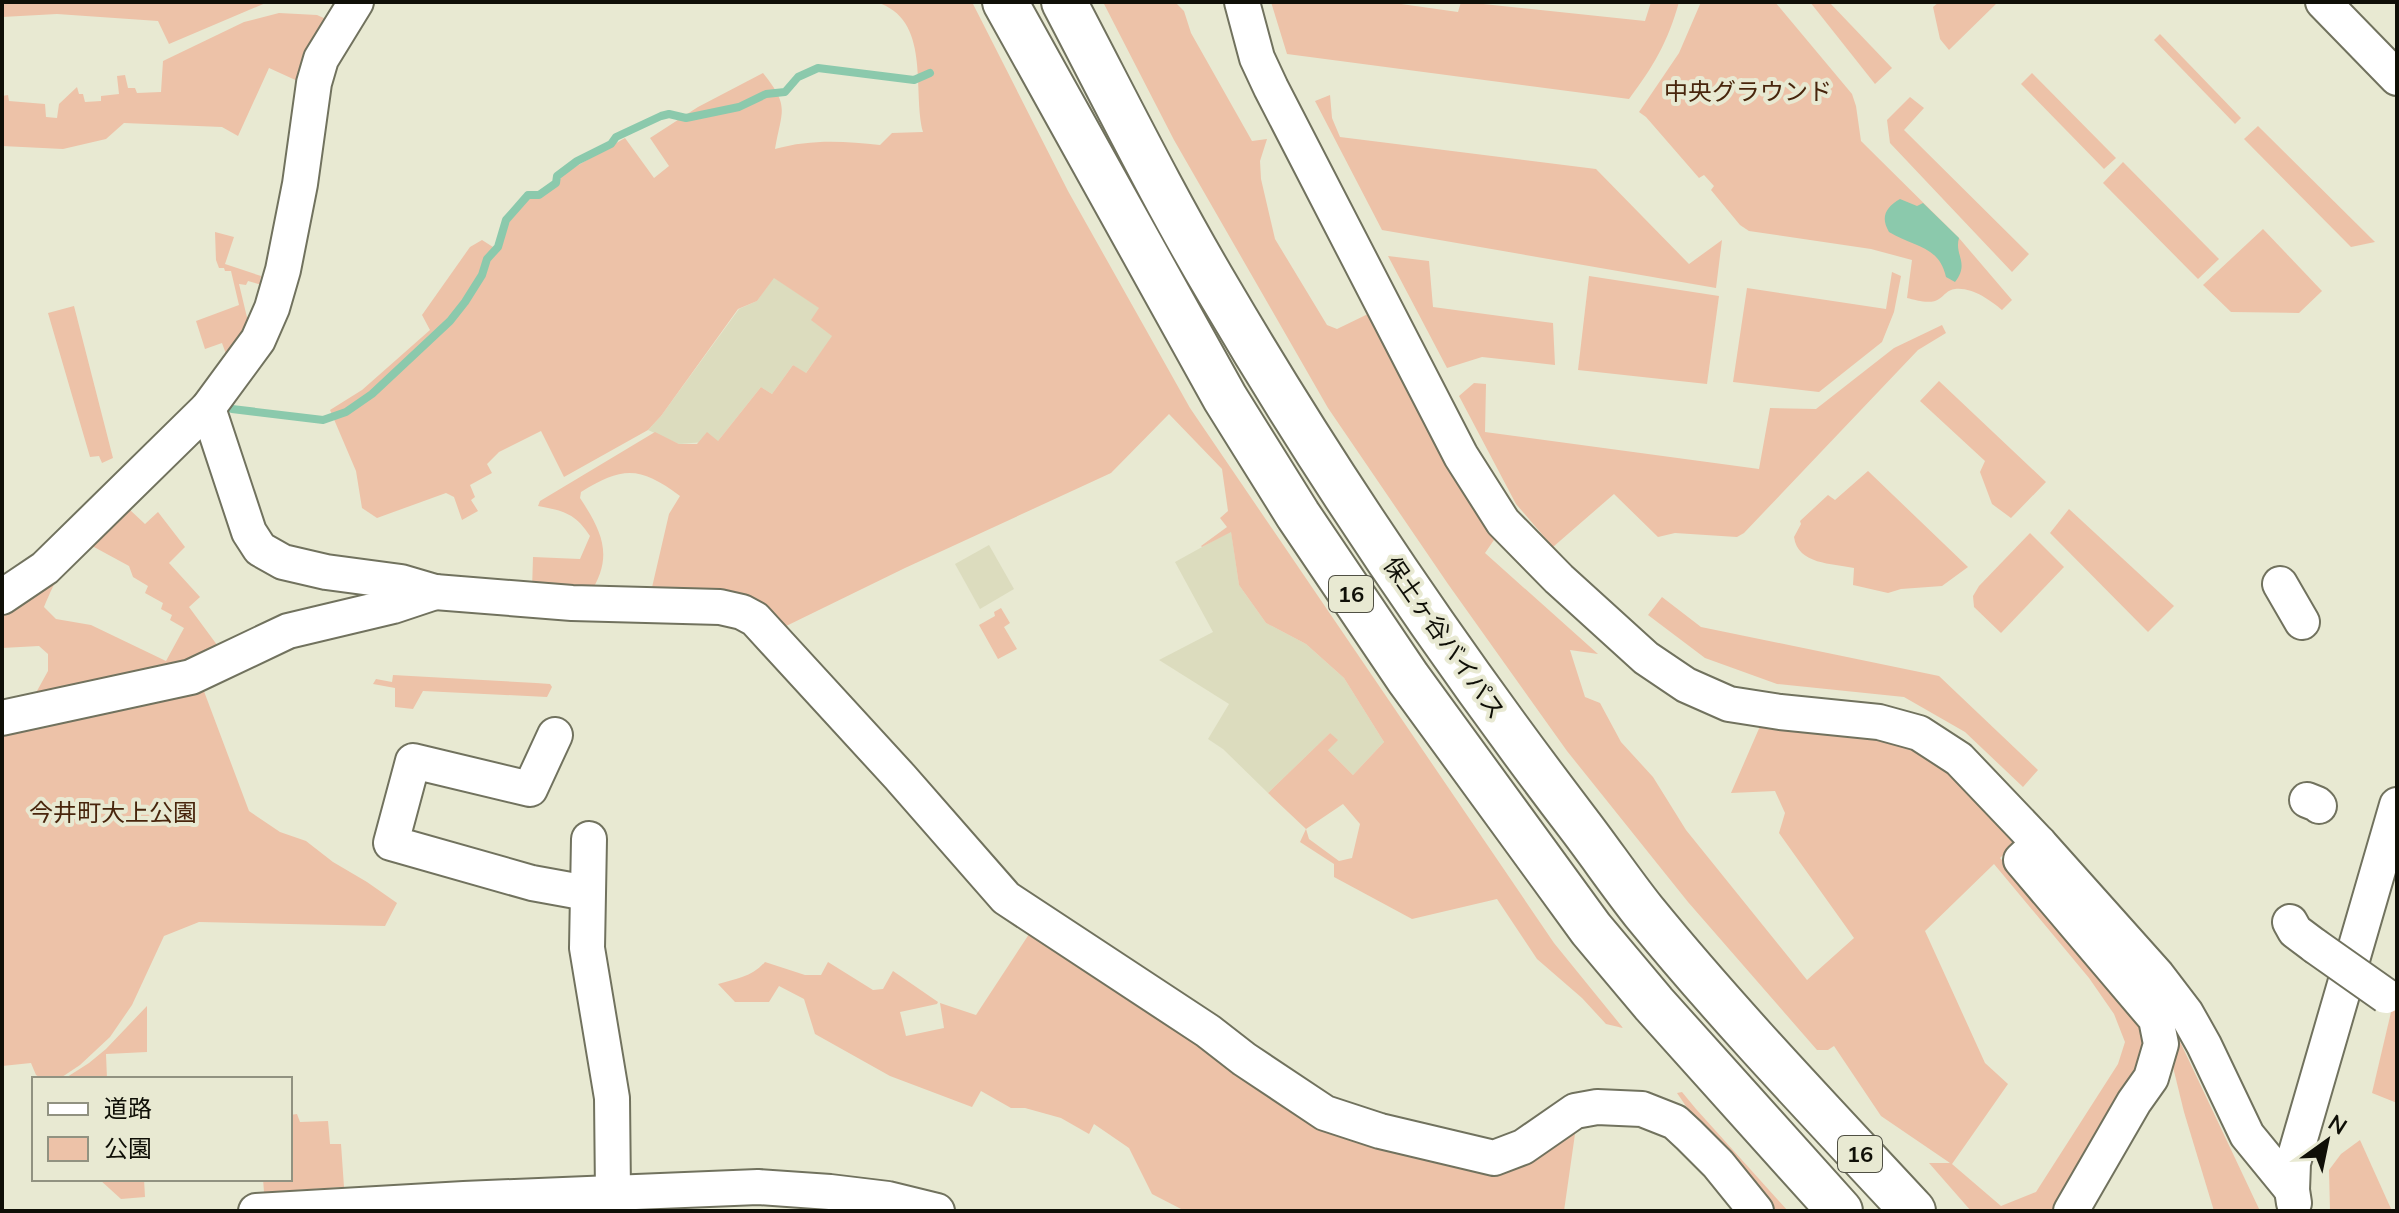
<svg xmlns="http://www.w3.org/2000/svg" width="2399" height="1213" viewBox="0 0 2399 1213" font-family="Mulish,'Noto Sans JP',sans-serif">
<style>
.built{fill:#dcdcbe}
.green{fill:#edc2a8;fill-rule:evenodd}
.water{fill:#8bc9ac}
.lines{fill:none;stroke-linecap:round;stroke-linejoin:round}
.stream{stroke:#8bc9ac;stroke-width:8}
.minor-casing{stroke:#71725e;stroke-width:38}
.highway-casing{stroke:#71725e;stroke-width:48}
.minor{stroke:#fff;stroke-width:34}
.highway{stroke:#fff;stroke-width:44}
.minor-bridge-casing{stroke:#71725e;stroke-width:38;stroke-linecap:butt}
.minor-bridge{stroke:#fff;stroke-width:34}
.labels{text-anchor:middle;stroke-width:8;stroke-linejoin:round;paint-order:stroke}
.shield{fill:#e8e9d2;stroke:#505044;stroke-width:2}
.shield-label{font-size:22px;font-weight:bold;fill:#0f0f07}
.park-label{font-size:24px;fill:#48250c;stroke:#e8e9d2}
.street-label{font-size:24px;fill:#0f0f07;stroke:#e8e9d2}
</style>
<rect width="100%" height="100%" fill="#e8e9d2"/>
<g class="built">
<polygon points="774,277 820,308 833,336 805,374 793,365 772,394 761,387 718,441 679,444 648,430 661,416 739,309 757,301"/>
<polygon points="1231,531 1239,585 1266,623 1306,644 1344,678 1384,742 1353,775 1328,750 1330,733 1268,793 1223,749 1208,739 1229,704 1159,660 1213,632 1175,562"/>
<polygon points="989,545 1014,589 980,609 955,564"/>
</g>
<g class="green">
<polygon points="2,2 268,2 169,44 158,21 57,14 2,17"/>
<path d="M876,2H972L1068,191L1190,408L1554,943L1623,1028L1606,1024L1582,998L1537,959L1497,899L1412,919L1334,877V864L1300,842L1306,829L1268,793L1330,733L1338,740L1328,750L1353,775L1384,742L1344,678L1306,644L1266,623L1239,585L1231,532L1202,547L1201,546L1227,527L1220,518L1228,511L1222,469L1169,414L1111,473L905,568L778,630L650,596L669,514L680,496C640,466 623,466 581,492L580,498C603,533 614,557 589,595L532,590L533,557L580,559L590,536C575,513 564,511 538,506L540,501L655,432L679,444H697L707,432L718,441L761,387L772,394L793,365L806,373L832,336L811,320L819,308L774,278L757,301L738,309L661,416L648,430L564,477L541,431L499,452L487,464L492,473L470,485L475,497L471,500L478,511L462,520L454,497L446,493L377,518L362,508L356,471L330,410L362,390L430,330L422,315L470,247L482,240L493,247L501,246L509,222L530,197C546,195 556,189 563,174L625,138L654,178L669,166L650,138L698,107L763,73C790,107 782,109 775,149C810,139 844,141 880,145L892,133L923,132C912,90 932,19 876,2ZM1343,804L1360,824L1352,858L1339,861L1309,839L1306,829Z"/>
<path d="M1103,2H1175L1184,11L1191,33L1252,141L1267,139L1260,161L1261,179L1275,239L1327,325L1337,329L1368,314L1463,492L1494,540L1485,553L1598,654L1570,650L1585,697L1600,703L1621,742L1653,777L1686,830L1807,980L1854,938L1779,833L1785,813L1775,791L1731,793L1761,724C1809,728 1862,728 1908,744C1944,757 1992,811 2021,838L2000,858L2141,1016L2147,1052L2059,1211H1971L1929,1163H1950L1881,1116L1834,1046L1828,1050H1817L1688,902L1567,751L1448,584L1328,408L1174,140ZM1994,864L2089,978L2114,1014L2125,1042L2118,1064L2036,1192L2001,1206L1952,1164L2008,1084L1985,1063L1925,931Z"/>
<path d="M1271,2H1387L1458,12L1461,2H1464L1645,21L1651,2H1679C1668,42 1653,67 1629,99L1287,54Z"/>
<path d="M1701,2H1775L1852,94L1856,106L1861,141L1959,238L2012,300L2002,310C1990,300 1972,287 1955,289C1947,290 1945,295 1939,299C1931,305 1916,300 1907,298L1912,260L1871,249L1749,231L1740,225L1711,190L1714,186L1704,175L1699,178L1646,117L1639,112L1679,53Z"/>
<polygon points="1810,2 1829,2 1892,68 1875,84"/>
<polygon points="1939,2 1998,2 1949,50 1940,39 1933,7"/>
<polygon points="279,13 317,15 326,19 302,83 269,68 238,136 222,127 124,123 106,139 63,149 2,146 2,96 8,95 9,101 45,104 46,117 57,118 59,104 77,87 79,94 83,94 85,102 101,101 101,96 119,94 117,76 125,75 128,88 135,88 137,93 161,92 163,61 244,22"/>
<polygon points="2160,34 2241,118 2235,124 2154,40"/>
<polygon points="2032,73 2116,158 2104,169 2021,84"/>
<polygon points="1330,95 1332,118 1340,137 1596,169 1689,264 1722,240 1716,288 1382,230 1315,101"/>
<polygon points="1910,97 1924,108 1904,130 2029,254 2012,272 1890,143 1887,120"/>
<polygon points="2258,126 2375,242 2351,247 2244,139"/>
<polygon points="2123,162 2219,259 2198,279 2103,183"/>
<polygon points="2263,229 2322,291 2299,313 2231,312 2203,285"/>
<polygon points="215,232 234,237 225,264 261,276 260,281 269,287 248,281 246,285 239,284 251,334 230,365 222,343 205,349 196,321 239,305 231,271 225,271 224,268 219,268 216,260"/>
<polygon points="1388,256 1429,261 1433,307 1553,323 1555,365 1482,357 1447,368"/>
<polygon points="1892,272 1901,276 1894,312 1882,342 1819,392 1733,382 1747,288 1886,309"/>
<polygon points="1589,276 1719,296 1707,384 1578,370"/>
<polygon points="74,306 113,458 102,463 99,456 90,457 48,313"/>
<polygon points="1942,325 1946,333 1918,350 1744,533 1737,537 1675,533 1658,537 1614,494 1553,547 1516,504 1459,396 1474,383 1486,384 1485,432 1759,469 1770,408 1816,409 1894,348"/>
<polygon points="1939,381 2046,482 2011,518 1992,504 1980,472 1985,461 1920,401"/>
<path d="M1868,471L1968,567L1942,586L1901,589L1888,593L1853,585L1854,568C1832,563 1798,565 1794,537L1801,524L1800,521L1828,495L1835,500Z"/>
<polygon points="2069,509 2174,606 2148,632 2050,533"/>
<path d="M125,510H130L145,524L158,512L185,547L169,563L200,597L189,607L223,653L32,700L48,671V654L39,646L2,648V615ZM94,547L129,566L133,577L148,586L145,593L163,603L161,609L172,615L170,620L184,628L166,661L91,625L56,619L44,607C56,579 64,559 94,547Z"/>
<polygon points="2030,533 2064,567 2001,633 1974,607 1973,596 1979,586"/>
<polygon points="1662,597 1701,627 1939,676 2038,770 2023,787 1965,732 1904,697 1777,684 1705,658 1648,615"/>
<polygon points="1001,608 1010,623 1004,627 1017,649 998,659 979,625 995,616 994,612"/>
<polygon points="393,675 536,683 550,684 552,687 547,697 423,691 413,709 395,707 395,688 373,684 376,679 392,682"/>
<polygon points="199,678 249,811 280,832 306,841 333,862 367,882 397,903 385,926 199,922 164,936 132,1005 110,1037 80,1065 62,1077 42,1079 36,1075 31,1063 2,1066 2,723"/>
<path d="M1035,925L1252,1067L1492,1161L1577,1120L1564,1211H1185L1152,1194L1129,1148L1094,1124L1089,1134L1061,1118L1025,1108H1011L981,1091L972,1107L890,1076L815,1034L804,999L779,986L769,1002H735L718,984C736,979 752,977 765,962L805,975H821L828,962L873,990L883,989L893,971L938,1002L937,1004L900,1012L906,1036L944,1028L940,1003L976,1015Z"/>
<polygon points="147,1006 147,1052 106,1054 107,1079 64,1079 89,1063 106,1049"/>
<polygon points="2392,1008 2397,1012 2397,1103 2372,1093"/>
<polygon points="2175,1031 2260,1211 2214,1211 2184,1112 2172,1063"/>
<polygon points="1682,1092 1696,1109 1788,1211 1770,1211 1692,1115 1677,1093"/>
<polygon points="297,1114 300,1122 328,1121 330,1144 341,1144 344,1187 264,1192 263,1179 290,1179 290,1115"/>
<polygon points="2360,1140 2392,1211 2330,1211 2329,1170 2341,1154"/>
<polygon points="99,1179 144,1179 145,1197 121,1199"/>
</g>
<path class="water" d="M1900,199L1917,206L1923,203L1959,238C1954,255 1970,263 1955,282L1946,277C1939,245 1913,247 1889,232C1880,217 1886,207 1900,199Z"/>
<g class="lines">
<polyline class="stream" points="232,409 323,420 346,412 372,394 450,321 465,302 482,275 487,259 498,247 506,220 528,195 539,195 556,183 557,176 577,161 611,144 616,137 661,116 669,114 686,118 739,107 766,94 785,92 798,77 818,68 914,80 930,73"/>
<g class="minor-casing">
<g id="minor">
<polyline points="1242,2 1257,58 1271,88 1461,456 1503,522 1559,579 1646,658 1686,685 1729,704 1780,712 1879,722 1919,733 1959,759 2039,843 2157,975 2186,1013 2204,1045 2247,1135 2292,1190"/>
<polyline points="2323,2 2397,78"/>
<polyline points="208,408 249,532 260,549 283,562 326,572 401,582 435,592 572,603 720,607 742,612 755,619 900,777 1006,898 1208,1031 1244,1059 1325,1113 1380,1131 1494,1158 1523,1147 1575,1111 1597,1107 1642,1109 1675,1122 1689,1135 1718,1164 1756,1211"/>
<polyline points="2280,584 2302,622"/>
<polyline points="2,597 45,568 208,408 258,340 272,308 283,270 300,184 314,83 321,59 356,2"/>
<polyline points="2,718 191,677 288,631 393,606 435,592"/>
<polyline points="555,735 530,789 413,761 391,843 532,883 587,893"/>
<polyline points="2307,800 2317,804 2319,806"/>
<polyline points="589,839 587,948 612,1098 613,1193"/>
<polyline points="2039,843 2021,860 2156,1019 2161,1044 2151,1078 2134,1102 2071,1211"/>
<polyline points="2290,922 2295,931 2315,946"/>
<polyline points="2294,1203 2292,1190 2293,1163 2397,805"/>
<polyline points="256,1211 464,1199 758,1187 830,1192 888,1199 937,1211"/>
</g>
</g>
<g class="highway-casing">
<g id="highway">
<polyline points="1005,2 1225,398 1298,515 1408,678 1591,929 1654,1004 1840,1211"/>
<path d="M1064,2C1115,99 1163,197 1219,291C1327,475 1448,653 1577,822C1600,852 1621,883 1644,912C1729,1016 1822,1113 1913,1211"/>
</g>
</g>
<use href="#minor" class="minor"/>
<use href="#highway" class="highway"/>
<g class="minor-bridge-casing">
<polyline id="minor-bridge" points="2315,946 2386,996"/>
</g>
<use href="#minor-bridge" class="minor-bridge"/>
</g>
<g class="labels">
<g class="shield">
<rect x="1329" y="576" width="44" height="36" rx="6"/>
<rect x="1838" y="1136" width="44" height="36" rx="6"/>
</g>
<g class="shield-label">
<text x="1351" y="602">16</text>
<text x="1860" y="1162">16</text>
</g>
<g class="park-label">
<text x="1748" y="100">中央グラウンド</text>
<text x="113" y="821">今井町大上公園</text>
</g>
<g class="street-label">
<text transform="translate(1444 638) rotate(55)" y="8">保土ヶ谷バイパス</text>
</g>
</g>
<rect width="2399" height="1213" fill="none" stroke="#0f0f07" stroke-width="8"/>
<rect x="32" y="1077" width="260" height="104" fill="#e8e9d2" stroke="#919281" stroke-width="2"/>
<rect x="48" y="1103" width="40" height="12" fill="#ffffff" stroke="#919281" stroke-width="2"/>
<text x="104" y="1117" font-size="24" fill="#0f0f07">道路</text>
<rect x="48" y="1137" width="40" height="24" fill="#edc2a8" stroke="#919281" stroke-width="2"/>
<text x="104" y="1157" font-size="24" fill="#0f0f07">公園</text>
<g transform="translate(2327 1141) rotate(33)" stroke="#e8e9d2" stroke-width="6" paint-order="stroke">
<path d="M0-6L14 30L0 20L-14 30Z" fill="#0f0f07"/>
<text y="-12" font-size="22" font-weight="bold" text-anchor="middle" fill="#0f0f07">N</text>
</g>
</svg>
